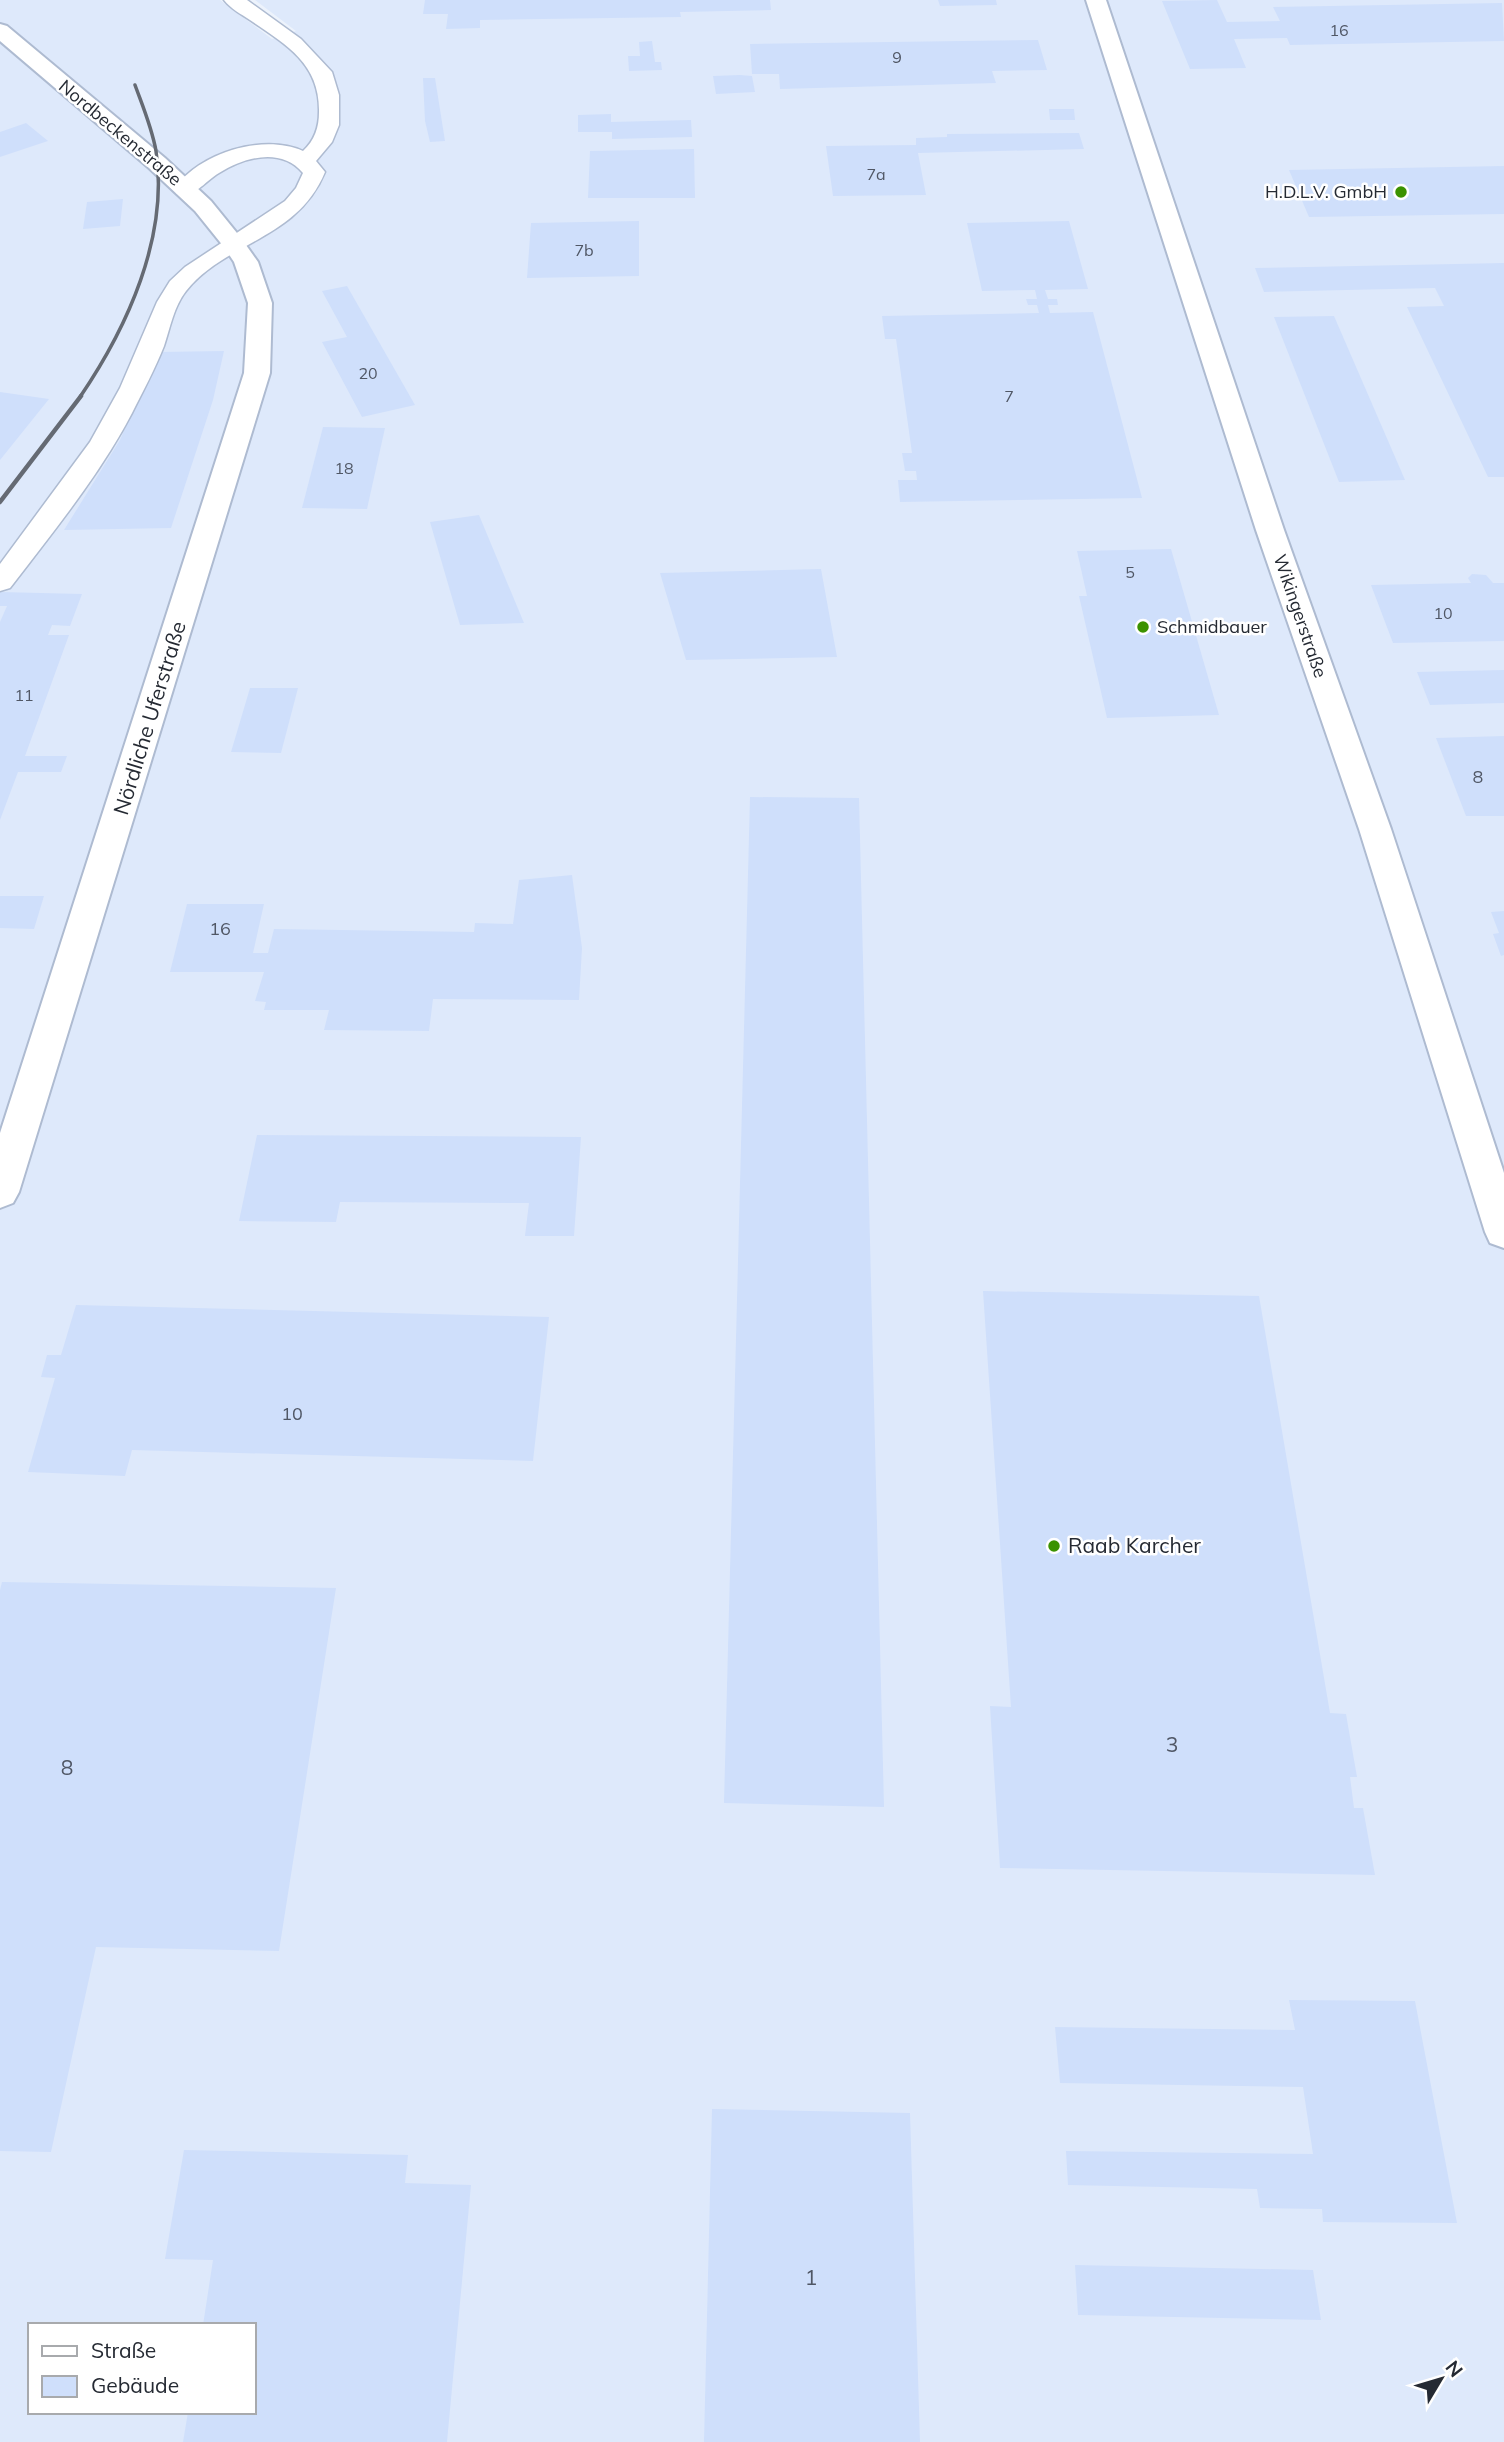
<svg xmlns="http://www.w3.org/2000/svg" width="1504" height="2442" viewBox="0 0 1504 2442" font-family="Mulish,sans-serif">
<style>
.built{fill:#dee9fb;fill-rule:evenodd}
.building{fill:#cfdffb}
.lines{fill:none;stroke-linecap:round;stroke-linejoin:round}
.lane-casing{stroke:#aebbd1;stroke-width:3}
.street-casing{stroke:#aebbd1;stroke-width:4}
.lane{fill:#fff;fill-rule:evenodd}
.street{fill:#fff;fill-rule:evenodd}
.rail-far1{stroke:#656a73;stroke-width:3.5}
.rail{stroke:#656a73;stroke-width:4.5}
.poi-dot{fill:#3b9200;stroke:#fff;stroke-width:2.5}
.labels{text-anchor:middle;stroke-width:5;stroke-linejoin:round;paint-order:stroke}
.far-number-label{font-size:16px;fill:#505765}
.far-street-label{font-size:18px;fill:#252a33;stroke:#fff}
.far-poi-label{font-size:18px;fill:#252a33;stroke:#fff;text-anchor:end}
.number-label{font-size:18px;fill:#505765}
.street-label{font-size:21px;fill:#252a33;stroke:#fff}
.poi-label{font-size:21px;fill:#252a33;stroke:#fff;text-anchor:start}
.near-number-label{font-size:21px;fill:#505765}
</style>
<rect width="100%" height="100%" fill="#edf3fc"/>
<path class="built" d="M0,0H220L272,39L296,31L255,0H1504V2442H0ZM30,2325H254V2412H30Z"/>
<g class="building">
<polygon points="425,0 770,0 771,10 680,12 681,17 480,20 480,28 446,29 448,14 423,14"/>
<polygon points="938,0 996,0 997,5 940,6"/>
<polygon points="1217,0 1227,22 1280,21 1273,7 1502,3 1504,41 1290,45 1287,38 1234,39 1246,68 1190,69 1162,1"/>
<polygon points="1038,40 1047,70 992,71 996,83 780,89 779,74 752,74 750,44"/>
<polygon points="652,41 655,62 661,62 662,70 629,71 628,56 640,56 639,42"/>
<polygon points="740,75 752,76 755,92 716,94 713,76"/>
<polygon points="423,78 435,78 445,141 430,142 425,121"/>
<polygon points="1049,109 1074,109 1075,120 1050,120"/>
<polygon points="611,114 611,122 691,120 692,137 612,139 612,132 578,132 578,115"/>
<polygon points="26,123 48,141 0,157 0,132"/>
<polygon points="1079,133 1084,149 918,153 926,195 833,196 826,146 916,145 916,138 947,137 947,134"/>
<polygon points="694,149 695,198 588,198 590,151"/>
<polygon points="1504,166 1504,214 1309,217 1289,170"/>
<polygon points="123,199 120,226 83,229 87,202"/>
<polygon points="639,221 639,276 527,278 531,223"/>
<polygon points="1069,221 1088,289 1045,290 1048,299 1057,299 1058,305 1048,305 1050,313 1093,312 1142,498 900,502 898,480 917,480 916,471 905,471 902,453 912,453 896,339 885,339 882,316 1039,313 1037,305 1028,305 1026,299 1037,299 1035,290 982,291 967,223"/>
<polygon points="1504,263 1504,477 1488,477 1407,307 1444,306 1435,288 1264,292 1255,268"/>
<polygon points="347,286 415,405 362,417 322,342 347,337 322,291"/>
<polygon points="1334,316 1405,480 1339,482 1274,317"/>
<polygon points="224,351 213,400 171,528 64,530 120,440 159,352"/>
<polygon points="0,392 49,399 0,460"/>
<polygon points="323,427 385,428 367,509 302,508"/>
<polygon points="479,515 524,623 460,625 430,522"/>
<polygon points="1171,549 1219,715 1107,718 1079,596 1087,596 1077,551"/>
<polygon points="821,569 837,657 686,660 660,573"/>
<polygon points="1472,574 1486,575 1493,583 1504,583 1504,641 1393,643 1371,585 1471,583 1468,578"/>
<polygon points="0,592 82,594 70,626 52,625 48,635 69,635 25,756 67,756 61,772 18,772 0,820 0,622 7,606 0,606"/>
<polygon points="1504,670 1504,703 1430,705 1417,672"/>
<polygon points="250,688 298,688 281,753 231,752"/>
<polygon points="1504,736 1504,816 1466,816 1436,738"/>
<polygon points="750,797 859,798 884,1807 724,1803"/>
<polygon points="572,875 582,948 579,1000 433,999 429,1031 324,1030 329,1010 264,1010 266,1002 255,1001 264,972 170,972 187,904 264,904 253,953 268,953 274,929 474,932 475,923 513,924 519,880"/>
<polygon points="0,896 44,896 34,929 0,928"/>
<polygon points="1504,911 1504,955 1501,956 1493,934 1499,933 1491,912"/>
<polygon points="257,1135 581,1137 574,1236 525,1236 529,1203 340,1202 336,1222 239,1221"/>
<polygon points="983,1291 1259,1296 1330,1713 1346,1714 1357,1777 1350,1777 1354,1808 1363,1808 1375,1875 1000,1868 990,1706 1011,1707"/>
<polygon points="76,1305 549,1317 533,1461 132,1450 125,1476 28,1472 55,1378 41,1377 47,1355 61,1355"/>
<polygon points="2,1582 336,1588 279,1951 96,1947 51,2152 0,2151 0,1590"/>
<polygon points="1289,2000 1415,2001 1457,2223 1323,2222 1322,2209 1260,2208 1257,2189 1068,2185 1066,2151 1313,2154 1303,2087 1060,2083 1055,2027 1295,2030"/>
<polygon points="712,2109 910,2113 920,2442 704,2442"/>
<polygon points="184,2150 408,2155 405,2183 471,2185 447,2442 183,2442 188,2412 254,2412 254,2325 203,2325 213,2260 165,2259"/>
<polygon points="1075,2265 1313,2270 1321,2320 1078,2315"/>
</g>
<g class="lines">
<g class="lane-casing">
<path id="lane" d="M224,0H247L301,39L332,72L339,95V125L332,142L316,161L325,172C297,240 226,241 186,291C174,306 170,328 164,346C155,369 143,391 132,413C99,476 53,532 10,588L0,591V564L90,442L120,388L157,302L170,281L185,267L285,201L296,188L303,173C281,147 245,157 219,173C204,182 195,198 177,194L174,189C199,153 263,133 303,151C315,140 319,127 319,112C320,63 286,45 250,20C241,14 231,9 224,0Z"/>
</g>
<g class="street-casing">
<g id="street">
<polygon points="1086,0 1106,0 1284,530 1391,829 1504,1173 1504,1248 1490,1243 1485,1232 1359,829 1256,530"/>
<polygon points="0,24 7,26 165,158 211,201 241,238 258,262 272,303 270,373 19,1192 13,1203 0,1208 0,1133 244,373 248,303 234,262 224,247 195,211 149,168 0,41"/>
</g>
</g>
<use href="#lane" class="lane"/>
<use href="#street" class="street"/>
<path class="rail-far1" d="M80,397C127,328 169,237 156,151C152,128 143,107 135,85"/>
<polyline class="rail" points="0,502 81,396"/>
</g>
<g class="poi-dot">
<circle cx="1401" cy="192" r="7"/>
<circle cx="1143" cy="627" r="7"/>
<circle cx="1054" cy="1546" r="7"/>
</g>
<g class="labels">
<g class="far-number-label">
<text x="1339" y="36">16</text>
<text x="897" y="63">9</text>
<text x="876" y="180">7a</text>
<text x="584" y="256">7b</text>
<text x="368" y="379">20</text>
<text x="1009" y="402">7</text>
<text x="344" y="474">18</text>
<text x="1130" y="578">5</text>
<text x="1443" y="619">10</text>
<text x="24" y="701">11</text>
</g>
<g class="far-street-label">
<text transform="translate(120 133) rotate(40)" y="6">Nordbeckenstraße</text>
<text transform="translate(1300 616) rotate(71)" y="6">Wikingerstraße</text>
</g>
<g class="far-poi-label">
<text x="1387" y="198">H.D.L.V. GmbH</text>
<text x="1157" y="633" text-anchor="start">Schmidbauer</text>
</g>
<g class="number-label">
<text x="1478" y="783">8</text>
<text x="220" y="935">16</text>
<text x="292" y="1420">10</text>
</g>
<g class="street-label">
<text transform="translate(150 718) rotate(-73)" y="7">Nördliche Uferstraße</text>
</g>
<g class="poi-label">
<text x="1068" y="1553">Raab Karcher</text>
</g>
<g class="near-number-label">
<text x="1172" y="1752">3</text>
<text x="67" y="1775">8</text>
<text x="811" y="2285">1</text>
</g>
</g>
<rect x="28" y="2323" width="228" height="91" fill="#ffffff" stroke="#a8aaad" stroke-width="2"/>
<rect x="42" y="2346" width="35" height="10" fill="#ffffff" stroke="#a8aaad" stroke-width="2"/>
<text x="91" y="2358" font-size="21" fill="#252a33">Straße</text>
<rect x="42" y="2376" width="35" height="21" fill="#cfdffb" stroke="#a8aaad" stroke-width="2"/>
<text x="91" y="2393" font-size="21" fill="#252a33">Gebäude</text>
<g transform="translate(1441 2379) rotate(52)" stroke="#ffffff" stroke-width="5" paint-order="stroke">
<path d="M0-5L12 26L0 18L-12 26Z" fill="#252a33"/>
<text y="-10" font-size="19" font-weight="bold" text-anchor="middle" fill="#252a33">N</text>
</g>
</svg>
